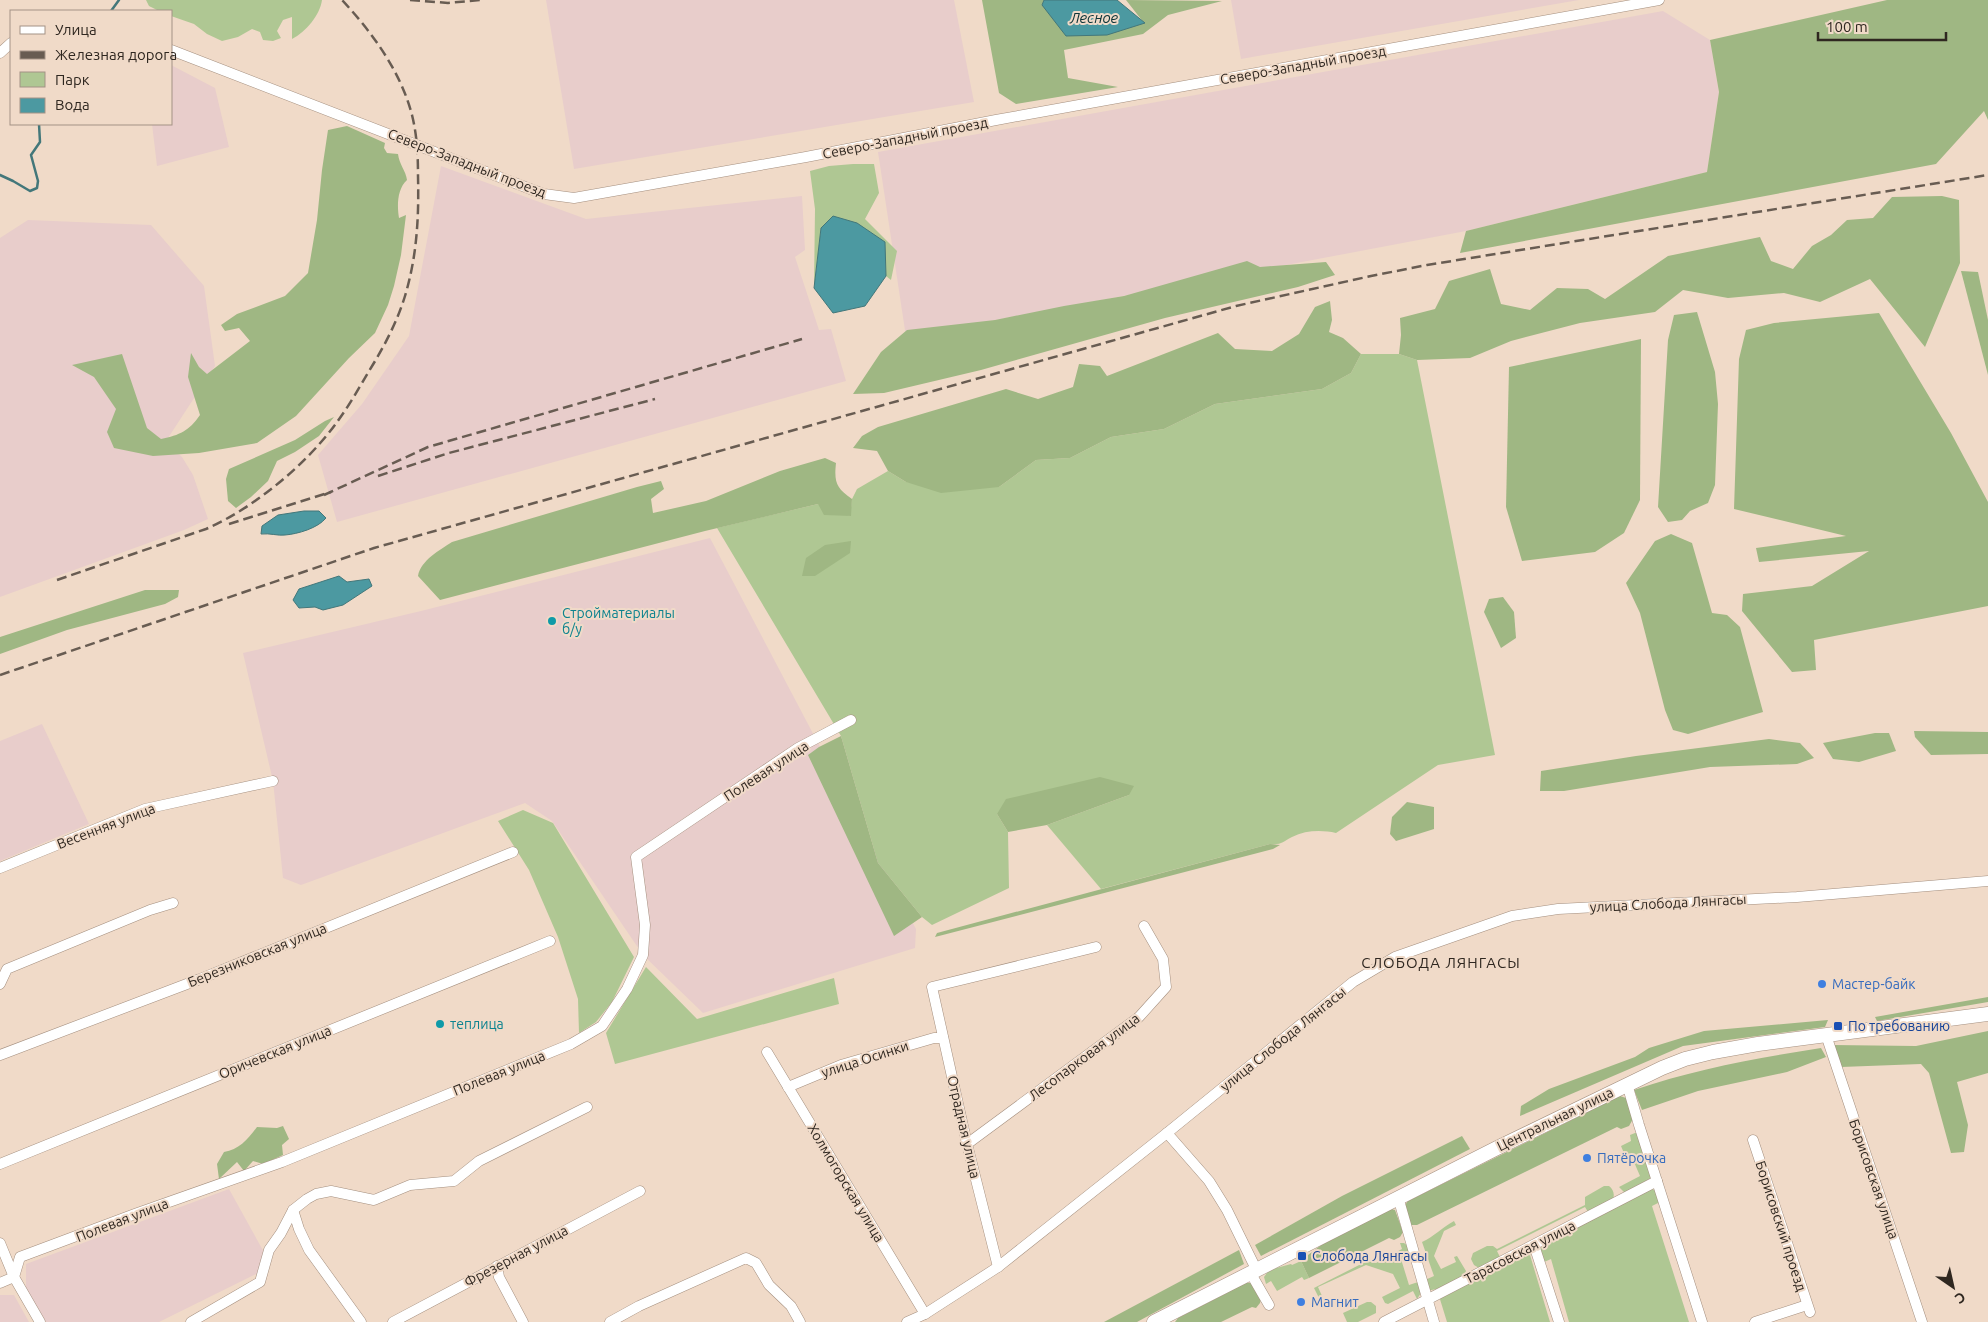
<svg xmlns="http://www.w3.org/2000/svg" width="1988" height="1322" viewBox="0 0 1988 1322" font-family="Ubuntu,sans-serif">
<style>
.industrial{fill:#e8cdcb}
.green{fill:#afc793}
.forest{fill:#9fb783}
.water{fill:#4c99a1;stroke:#43777a}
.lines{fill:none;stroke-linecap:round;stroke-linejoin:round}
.stream{stroke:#43777a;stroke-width:2.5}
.street-casing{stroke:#a48f7f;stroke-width:11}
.secondary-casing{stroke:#a48f7f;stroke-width:15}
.street{stroke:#fff;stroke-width:10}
.secondary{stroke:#fff;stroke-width:14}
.rail{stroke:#685c52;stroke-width:2.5;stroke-dasharray:10 5;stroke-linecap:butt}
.culture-dot{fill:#0f9aa8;stroke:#f0dac8;stroke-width:2}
.shop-dot{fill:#3f7fe0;stroke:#f0dac8;stroke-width:2}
.transit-dot{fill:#1a4fb4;stroke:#f0dac8;stroke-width:2}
.labels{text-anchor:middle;stroke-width:4;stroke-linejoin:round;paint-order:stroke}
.street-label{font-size:14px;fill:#2f2720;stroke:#f0dac8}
.culture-label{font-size:14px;fill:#0d838f;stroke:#f0dac8;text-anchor:start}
.shop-label{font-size:14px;fill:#366cbe;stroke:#f0dac8;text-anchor:start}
.transit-label{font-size:14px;fill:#164399;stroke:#f0dac8;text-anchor:start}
.water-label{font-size:15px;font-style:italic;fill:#0d3438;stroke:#f0dac8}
.neighbourhood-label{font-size:15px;letter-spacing:1px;fill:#2f2720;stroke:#f0dac8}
</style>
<rect width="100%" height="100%" fill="#f0dac8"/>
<g class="industrial">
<polygon points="546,0 954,0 974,102 574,169"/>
<polygon points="1231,0 1579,0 1241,59"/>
<polygon points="1663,11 1710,40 1719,92 1707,172 1466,231 906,337 878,152"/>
<polygon points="171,65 215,88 229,147 157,166 152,124 171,124"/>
<polygon points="441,166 586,219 802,196 805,250 795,257 819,330 831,329 846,381 337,522 318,455 362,404 409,336"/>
<polygon points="28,220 151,225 204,286 215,366 166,441 182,457 193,475 208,519 184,530 0,597 0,238"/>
<polygon points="710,538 916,929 915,948 703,1013 643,955 552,821 525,803 301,885 283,878 273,781 243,653 421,611"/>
<polygon points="42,724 89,824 0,861 0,741"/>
<polygon points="229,1189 265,1254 262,1271 159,1322 46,1322 26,1288 26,1264"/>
<polygon points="0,1295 14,1295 29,1322 0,1322"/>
</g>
<g class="green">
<path d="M146,0H322C320,15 306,32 292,39V17L283,20L277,31L281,38L273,41L263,40L260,32L252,29L238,37L222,41L207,34L194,24L171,16V11H159L149,6Z"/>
<polygon points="853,164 874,164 879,193 865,219 897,251 891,280 886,276 884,242 821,228 814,288 815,209 810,171 829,166"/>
<path d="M1361,354H1399L1417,360L1495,755L1438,765L1336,833C1322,830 1306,830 1292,837C1282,842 1282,845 1270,844L1101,889L1047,825L1129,795L997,814L1008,832L1009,888L932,925L922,917L878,863L841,736L717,528L818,504L850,516L852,499L857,489L888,471L906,482L999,487L1036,460L1070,458L1111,437L1164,429L1215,404L1322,389L1351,373Z"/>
<polygon points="523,810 553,823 634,957 612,1002 596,1022 579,1033 578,999 558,937 529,870 498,821"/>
<polygon points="646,967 697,1019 834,978 839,1004 615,1064 606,1033"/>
<polygon points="1635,1133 1637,1133 1651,1178 1625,1193 1619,1187 1640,1176 1634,1162 1629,1165 1621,1146 1631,1141 1630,1135"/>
<path d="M1604,1186H1609C1613,1189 1615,1194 1613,1199L1588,1212L1585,1207L1497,1251L1500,1257L1479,1268L1474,1265L1471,1259L1473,1253L1487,1246H1493L1497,1249L1585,1205V1197Z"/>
<polygon points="1651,1189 1655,1190 1660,1202 1652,1206 1689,1322 1569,1322 1551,1259 1542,1263 1538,1247"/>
<path d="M1454,1221L1456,1225L1444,1231L1434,1256L1441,1269L1456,1262L1454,1257L1457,1256L1466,1271C1463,1280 1439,1290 1430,1290L1425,1280L1434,1276L1422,1242C1435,1236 1441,1228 1454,1221Z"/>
<polygon points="1400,1243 1404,1243 1408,1246 1410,1256 1401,1259 1409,1285 1418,1282 1421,1293 1417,1299 1413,1291 1388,1304 1385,1303 1382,1297 1400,1288 1393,1274 1366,1265 1318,1287 1326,1305 1323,1306 1314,1288 1367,1261 1376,1263 1402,1249"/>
<polygon points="1529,1252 1532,1254 1530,1255 1550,1322 1447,1322 1439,1296"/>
<polygon points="1301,1261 1309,1278 1304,1280 1302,1277 1277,1291 1271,1281 1266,1284 1264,1277 1269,1270 1291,1264 1292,1265"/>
<polygon points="1367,1302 1371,1302 1376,1306 1376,1313 1358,1322 1347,1322 1343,1313"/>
</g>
<g class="forest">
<polygon points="982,0 1044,0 1042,5 1144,23 1126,0 1222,1 1168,15 1143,34 1064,50 1068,78 1118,87 1016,104 999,93"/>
<polygon points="1887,0 1988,0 1988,120 1984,111 1936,164 1460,253 1466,231 1707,172 1719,92 1710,40"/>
<path d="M347,126L385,143L384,148L387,153L398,154C399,164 406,171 407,180C397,189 397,206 399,218L406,215L401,255L394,286L388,305L375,333L349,358L296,416L257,443L199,453L153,456L114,448L107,432L116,409L94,377L72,365L122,354L147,428L161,439C180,435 189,431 200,415L188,377L191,353L199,367L207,374L250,341L239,328L225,331L221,325L237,314L285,296L308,273L317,220L322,170L328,130Z"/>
<polygon points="1942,196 1959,200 1960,263 1925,347 1870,279 1820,302 1784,293 1728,298 1683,290 1655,312 1580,323 1511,341 1470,358 1417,360 1399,354 1401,335 1400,318 1435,309 1449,281 1490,269 1501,304 1530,310 1557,288 1588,289 1605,299 1668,256 1760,237 1771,261 1793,269 1812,246 1831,235 1847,220 1873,218 1892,197"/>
<polygon points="1247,261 1260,267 1326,262 1335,275 1298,287 1165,318 981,370 884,393 853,394 881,352 907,330 995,320 1064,306 1124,296"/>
<polygon points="1961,271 1978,272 1988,320 1988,375"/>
<polygon points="1330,301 1332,320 1329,332 1343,338 1361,354 1351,373 1322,389 1215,404 1164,429 1111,437 1070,458 1036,460 999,487 941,493 906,482 888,471 877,451 853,448 862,436 878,427 1006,389 1038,399 1073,387 1079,364 1100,366 1107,376 1218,333 1235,349 1272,351 1299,334 1315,307"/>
<polygon points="1697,312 1715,372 1718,404 1715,485 1708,503 1690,511 1682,520 1668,522 1658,507 1668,340 1674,315"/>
<polygon points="1879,313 1951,433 1988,502 1988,606 1814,640 1816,670 1792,672 1742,611 1743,594 1812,586 1869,551 1759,562 1756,548 1846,536 1734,509 1739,359 1746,330 1774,323"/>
<polygon points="1641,339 1640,500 1624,533 1595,552 1522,561 1506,507 1509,367"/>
<polygon points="334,417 319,436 295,452 277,461 268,481 251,497 236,508 228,501 226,479 229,469 295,440 325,421"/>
<path d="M825,458L836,463C834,482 836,488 852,499L851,516L824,515L818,504L705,531L440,600L418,576C421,560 440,550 452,542L637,487L661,481L664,489L651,499L653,513L706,501L780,471Z"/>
<polygon points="1671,534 1692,543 1712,613 1727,615 1740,627 1763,712 1688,734 1673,730 1665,710 1640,613 1626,583 1655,541"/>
<polygon points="851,541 850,553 815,576 802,576 806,558 825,545"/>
<polygon points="145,590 179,590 178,597 165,604 67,630 0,654 0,637"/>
<polygon points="1503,597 1514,612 1516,638 1501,648 1484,612 1489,599"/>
<polygon points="1914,731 1988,732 1988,754 1931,755 1915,737"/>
<polygon points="1875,733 1889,733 1896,751 1859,762 1833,759 1823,743"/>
<polygon points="841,736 878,863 922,917 894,936 808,755 819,747"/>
<polygon points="1769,739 1800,743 1814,758 1797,764 1710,767 1564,791 1540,791 1541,771 1636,756"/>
<polygon points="1100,777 1134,786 1129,795 1047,825 1008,832 997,814 1006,799"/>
<polygon points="1407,802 1434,807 1434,829 1396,841 1390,834 1392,817"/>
<polygon points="1270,844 1280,845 1273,849 935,937 937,933"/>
<polygon points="1988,997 1988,1002 1877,1021 1875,1017"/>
<polygon points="1828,1020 1825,1027 1683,1046 1520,1116 1521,1106 1549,1089 1635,1057 1649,1048 1704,1031"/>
<polygon points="1988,1031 1988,1073 1957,1082 1968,1125 1964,1152 1951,1153 1929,1073 1921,1064 1841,1067 1832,1045 1916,1046"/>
<path d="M1821,1048L1826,1057L1787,1072L1698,1091L1642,1110L1634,1090C1695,1069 1757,1058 1821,1048Z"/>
<polygon points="1620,1096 1626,1098 1633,1119 1629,1126 1621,1129 1617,1127 1417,1225 1411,1225 1405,1205 1408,1201"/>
<path d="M283,1126L289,1139L282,1145L283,1155L263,1164L253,1161L244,1171L237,1162L219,1179L217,1164L224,1152C239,1150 248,1139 257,1127L277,1128Z"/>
<polygon points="1462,1136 1470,1149 1261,1256 1255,1245 1342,1196"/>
<polygon points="1391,1209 1395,1210 1403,1232 1400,1237 1394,1240 1389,1238 1309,1278 1301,1261 1308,1257 1308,1255 1324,1243"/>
<polygon points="1239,1250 1244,1264 1137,1322 1104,1322"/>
<polygon points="1246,1283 1251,1283 1261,1299 1260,1303 1256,1308 1252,1307 1221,1322 1175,1322 1178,1318"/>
</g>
<g class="water">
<polygon points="1044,0 1117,0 1145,23 1107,35 1066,36 1042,5"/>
<polygon points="833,216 857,223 885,242 886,276 865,306 833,313 814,288 821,228"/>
<path d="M304,511H319L326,518C318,528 298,534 285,535C278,536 270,533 261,534L262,526L278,515Z"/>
<polygon points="339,576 347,582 369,579 372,586 343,605 323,610 315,607 299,608 293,600 299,589"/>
</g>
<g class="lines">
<g class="stream">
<polyline points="111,11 119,0"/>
<polyline points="0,175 13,181 30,191 37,188 38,181 31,155 40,142 39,124"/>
</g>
<g class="street-casing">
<g id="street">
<polyline points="171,50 533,190 544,194 574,198 806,157 996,120 1659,0"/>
<polyline points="0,53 11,43"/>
<polyline points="0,868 145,809 273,781"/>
<polyline points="0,984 7,969 150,910 173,903"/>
<polyline points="1826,1035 1922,1322"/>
<polyline points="767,1052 925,1314"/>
<polyline points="0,1055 200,979 513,852"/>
<polyline points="1627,1084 1639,1125 1702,1322"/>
<polyline points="788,1087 841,1065 934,1038 943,1038"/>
<polyline points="1167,1133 1209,1181 1227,1210 1256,1269"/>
<polyline points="1753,1140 1810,1312"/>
<polyline points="967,1144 1139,1017 1166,987 1163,959 1144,926"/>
<polyline points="0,1164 550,941"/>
<polyline points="1398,1197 1434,1322"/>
<polyline points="293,1210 299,1229 309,1250 361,1322"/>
<polyline points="0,1243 14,1277 40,1322"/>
<polyline points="1534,1245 1559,1322"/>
<polyline points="497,1266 499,1277 523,1322"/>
<polyline points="998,1267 967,1144 932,987 1096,947"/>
<polyline points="1250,1272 1269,1305"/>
<polyline points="0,1283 14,1277 20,1257 135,1214 282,1162 571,1044 602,1026 627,989 643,955 645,925 636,857 798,748 851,720"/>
<polyline points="191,1322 260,1282 269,1250 281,1233 293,1210 307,1199 316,1194 331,1191 374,1200 410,1185 454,1181 479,1161 587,1107"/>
<polyline points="393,1322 640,1191"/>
<polyline points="610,1322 639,1306 746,1258 756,1263 769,1285 791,1306 800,1322"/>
<polyline points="907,1322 925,1314 998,1267 1167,1133 1353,982 1395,957 1512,916 1558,909 1797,897 1988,881"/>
<polyline points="1384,1322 1657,1181"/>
<polyline points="1755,1322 1807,1305"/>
</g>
</g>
<g class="secondary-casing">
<polyline id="secondary" points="1154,1322 1497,1148 1662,1068 1685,1059 1713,1052 1758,1044 1988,1014"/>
</g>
<use href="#street" class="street"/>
<use href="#secondary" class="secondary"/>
<g class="rail">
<polyline points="410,0 448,3 480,0"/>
<polyline points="378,476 449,453 655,399"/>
<polyline points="324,495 428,447 802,339"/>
<polyline points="229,524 331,492"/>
<path d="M57,580L206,529C254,508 307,464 337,422C349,406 359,388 369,371C384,347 397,322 405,296C417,256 419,217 418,176C418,155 417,135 412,115C401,72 372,32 342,0"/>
<polyline points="0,675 374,548 1236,306 1371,276 1427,265 1988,175"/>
</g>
</g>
<g class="culture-dot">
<circle cx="552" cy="621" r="5"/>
<circle cx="440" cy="1024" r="5"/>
</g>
<g class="shop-dot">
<circle cx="1822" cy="984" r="5"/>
<circle cx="1587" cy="1158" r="5"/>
<circle cx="1301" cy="1302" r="5"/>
</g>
<g class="transit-dot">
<rect x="1833" y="1021" width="10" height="10" rx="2.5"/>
<rect x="1297" y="1251" width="10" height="10" rx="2.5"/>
</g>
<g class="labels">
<g class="street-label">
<text transform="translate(1303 65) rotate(-10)" y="5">Северо-Западный проезд</text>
<text transform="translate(905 138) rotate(-11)" y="5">Северо-Западный проезд</text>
<text transform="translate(467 163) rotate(21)" y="5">Северо-Западный проезд</text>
<text transform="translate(766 771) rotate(-33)" y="5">Полевая улица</text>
<text transform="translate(106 826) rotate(-21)" y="5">Весенняя улица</text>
<text transform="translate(1668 903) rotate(-3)" y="5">улица Слобода Лянгасы</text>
<text transform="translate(257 955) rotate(-22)" y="5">Березниковская улица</text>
<text transform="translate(1283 1039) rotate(-39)" y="5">улица Слобода Лянгасы</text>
<text transform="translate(275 1052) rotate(-22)" y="5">Оричевская улица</text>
<text transform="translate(1084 1057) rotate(-37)" y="5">Лесопарковая улица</text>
<text transform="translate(865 1059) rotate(-18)" y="5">улица Осинки</text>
<text transform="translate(499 1073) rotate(-22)" y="5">Полевая улица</text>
<text transform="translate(1555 1119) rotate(-26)" y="5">Центральная улица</text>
<text transform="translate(964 1127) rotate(77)" y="5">Отрадная улица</text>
<text transform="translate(1874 1179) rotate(71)" y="5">Борисовская улица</text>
<text transform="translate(846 1183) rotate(59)" y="5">Холмогорская улица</text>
<text transform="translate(122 1220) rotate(-21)" y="5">Полевая улица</text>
<text transform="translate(1781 1226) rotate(72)" y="5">Борисовский проезд</text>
<text transform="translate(1520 1252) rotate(-27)" y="5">Тарасовская улица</text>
<text transform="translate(516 1256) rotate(-28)" y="5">Фрезерная улица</text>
</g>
<g class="culture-label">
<text x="562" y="618">Стройматериалы<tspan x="562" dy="16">б/у</tspan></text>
<text x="450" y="1029">теплица</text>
</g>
<g class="shop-label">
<text x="1832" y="989">Мастер-байк</text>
<text x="1597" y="1163">Пятёрочка</text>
<text x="1311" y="1307">Магнит</text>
</g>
<g class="transit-label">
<text x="1848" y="1031">По требованию</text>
<text x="1312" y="1261">Слобода Лянгасы</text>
</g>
<g class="water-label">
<text x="1094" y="23">Лесное</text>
</g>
<g class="neighbourhood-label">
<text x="1441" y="968">СЛОБОДА ЛЯНГАСЫ</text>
</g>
</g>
<rect x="10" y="10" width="162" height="115" fill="#f0dac8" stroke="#a39285"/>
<rect x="20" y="26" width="25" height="8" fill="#ffffff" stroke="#a39285"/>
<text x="55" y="35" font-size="15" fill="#2f2720">Улица</text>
<rect x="20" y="51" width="25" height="8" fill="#685c52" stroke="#a39285"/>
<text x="55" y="60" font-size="15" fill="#2f2720">Железная дорога</text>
<rect x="20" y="72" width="25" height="15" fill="#afc793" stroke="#a39285"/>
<text x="55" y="85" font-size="15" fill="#2f2720">Парк</text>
<rect x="20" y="98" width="25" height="15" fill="#4c99a1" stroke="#a39285"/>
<text x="55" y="110" font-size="15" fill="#2f2720">Вода</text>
<g transform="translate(1953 1287) rotate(146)" stroke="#f0dac8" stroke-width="4" paint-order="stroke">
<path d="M0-4L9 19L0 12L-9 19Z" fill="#2f2720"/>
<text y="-8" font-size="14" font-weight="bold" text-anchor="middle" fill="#2f2720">С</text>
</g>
<path d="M1818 32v8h128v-8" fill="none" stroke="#2f2720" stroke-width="2.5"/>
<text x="1826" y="32" font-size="15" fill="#2f2720" stroke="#f0dac8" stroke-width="4" paint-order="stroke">100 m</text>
</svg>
